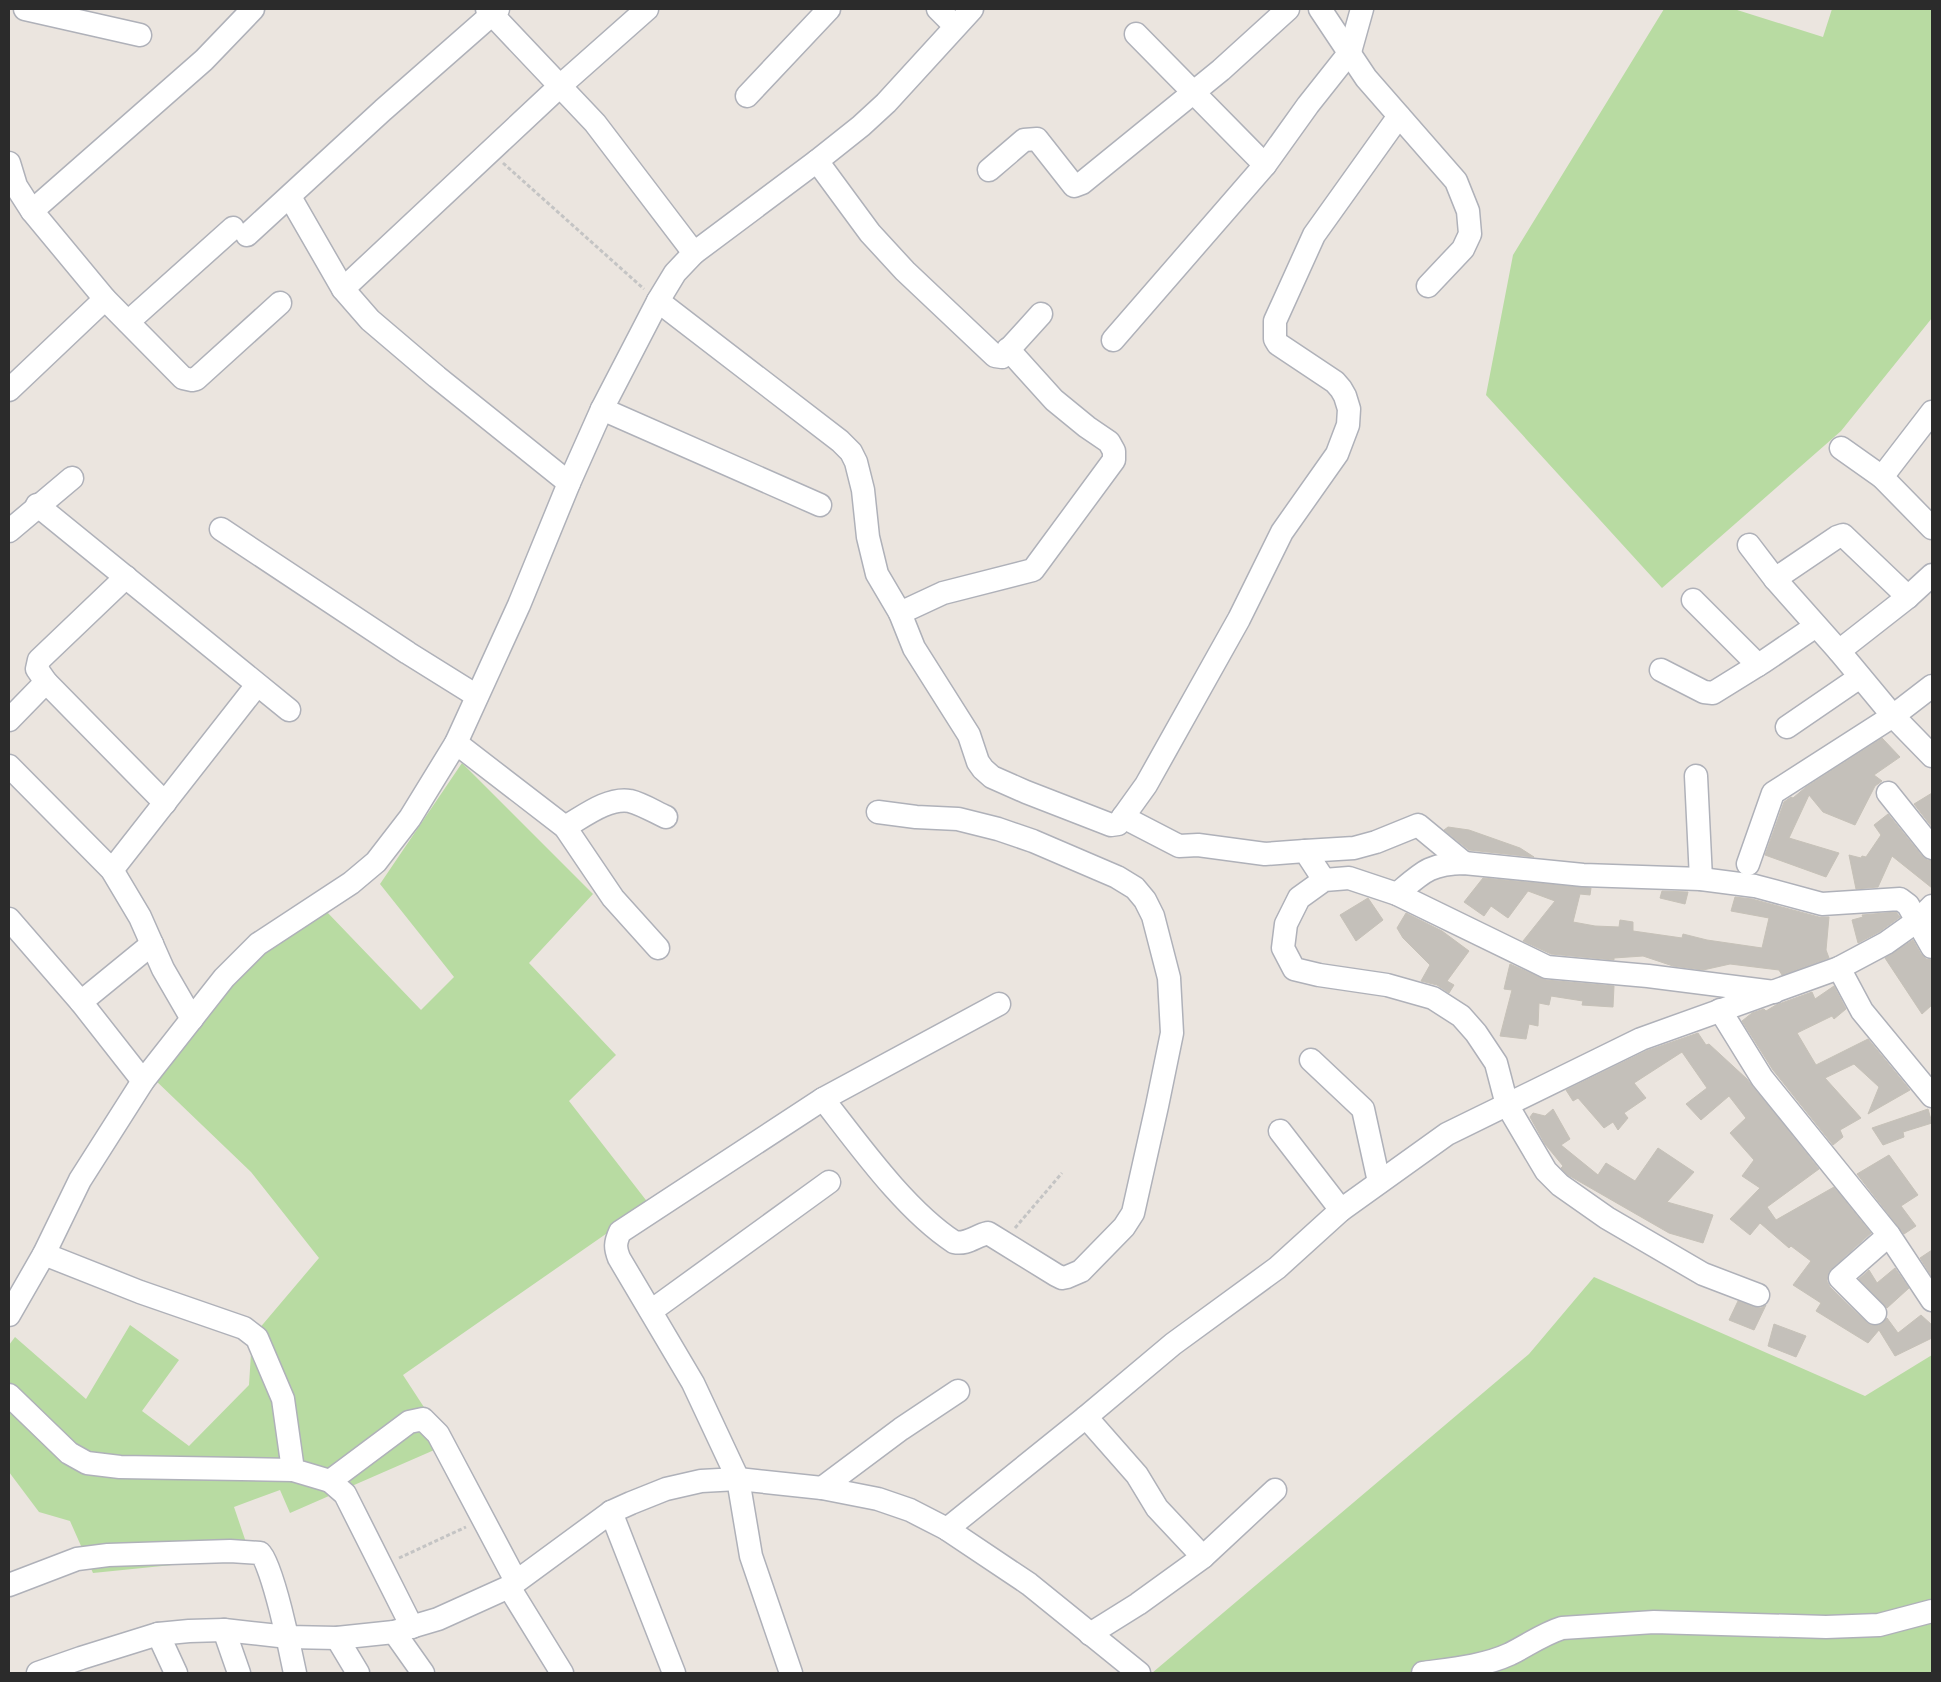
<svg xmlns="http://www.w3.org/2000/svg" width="1941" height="1682" viewBox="0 0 1941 1682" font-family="'Alegreya Sans',sans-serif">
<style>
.green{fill:#b8dba2}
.building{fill:#c4c0ba;stroke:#c6c1b8}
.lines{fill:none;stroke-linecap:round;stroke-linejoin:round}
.minor-casing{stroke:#afb1b9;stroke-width:25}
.path{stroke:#c4c4c4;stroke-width:3;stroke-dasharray:4 2.5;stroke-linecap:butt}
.minor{stroke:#fff;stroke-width:22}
</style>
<rect width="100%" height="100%" fill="#ebe5df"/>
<g class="green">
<polygon points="1664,9 1734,9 1823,37 1832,9 1932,9 1932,318 1841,431 1662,588 1486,395 1513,255"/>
<polygon points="462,763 593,894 529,963 616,1055 569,1101 649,1204 403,1375 448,1444 290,1513 280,1490 234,1507 251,1557 93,1573 70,1521 39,1512 9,1472 9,1345 15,1337 86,1399 130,1325 179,1360 142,1411 189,1446 249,1385 252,1337 319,1258 251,1172 153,1078 245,971 281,939 326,911 421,1010 454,977 380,884"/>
<polygon points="1594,1277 1865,1396 1932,1355 1932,1673 1152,1673 1529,1354"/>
</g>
<g class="building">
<polygon points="1882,738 1900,757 1874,775 1882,781 1875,786 1855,825 1823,812 1809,795 1789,838 1839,853 1826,877 1765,855 1784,802 1791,797 1793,798 1806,787"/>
<polygon points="1932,793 1932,827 1914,804"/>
<polygon points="1888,814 1922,856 1927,860 1932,861 1932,888 1892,856 1878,887 1856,889 1849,855 1861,858 1862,856 1866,857 1881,835 1874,825"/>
<polygon points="1448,827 1469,830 1520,848 1534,857 1469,850 1444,830"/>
<polygon points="1483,878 1591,888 1590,895 1580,894 1573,922 1595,926 1619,927 1620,920 1633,922 1633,931 1682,938 1683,934 1707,940 1762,948 1769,918 1731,911 1735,897 1752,899 1819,917 1829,917 1826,950 1829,958 1782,975 1779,970 1730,964 1703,970 1673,966 1643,956 1614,958 1614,960 1551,954 1523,941 1555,901 1528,891 1508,918 1491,906 1484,916 1464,902"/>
<polygon points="1662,891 1688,892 1685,904 1660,898"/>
<polygon points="1368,898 1383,920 1356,941 1340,915"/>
<polygon points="1896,912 1900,917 1879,932 1858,943 1852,920 1863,917 1862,915"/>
<polygon points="1406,913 1442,931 1469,951 1447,981 1454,985 1449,993 1437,985 1421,981 1430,965 1403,938 1397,928"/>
<polygon points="1913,940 1921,954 1926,959 1932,960 1932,1005 1922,1014 1885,958"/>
<polygon points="1510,964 1546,980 1614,986 1613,1007 1582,1005 1583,1001 1551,996 1549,1005 1539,1003 1538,1026 1529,1024 1526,1039 1500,1036 1512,990 1504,989"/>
<polygon points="1834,986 1846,1009 1834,1019 1832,1016 1797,1033 1816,1065 1868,1039 1910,1090 1868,1114 1879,1087 1854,1064 1825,1078 1861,1118 1840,1130 1843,1137 1833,1145 1773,1070 1742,1021 1752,1013 1764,1009 1766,1011 1776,1005 1812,992 1815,999"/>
<polygon points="1698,1033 1706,1045 1709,1044 1747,1079 1819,1169 1767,1207 1776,1220 1834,1187 1871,1233 1831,1269 1828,1274 1827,1281 1830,1287 1866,1322 1871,1325 1879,1325 1887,1318 1898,1333 1921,1315 1932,1325 1932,1338 1895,1356 1879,1330 1868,1343 1816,1311 1821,1303 1793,1285 1811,1261 1791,1246 1789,1248 1760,1223 1750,1235 1730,1219 1760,1188 1742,1176 1754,1160 1730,1133 1746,1118 1729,1096 1701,1120 1686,1104 1707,1088 1682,1052 1634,1083 1646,1098 1624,1113 1628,1118 1618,1130 1613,1122 1604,1128 1578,1098 1573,1101 1566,1090 1646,1051"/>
<polygon points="1553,1109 1570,1139 1561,1145 1598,1175 1606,1163 1635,1181 1658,1148 1694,1172 1667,1202 1713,1215 1703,1243 1669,1233 1568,1175 1561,1168 1563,1166 1545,1144 1530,1117 1533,1113 1545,1116"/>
<polygon points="1928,1109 1932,1123 1903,1132 1904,1137 1883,1145 1872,1128"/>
<polygon points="1889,1155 1918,1195 1901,1206 1916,1226 1904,1234 1857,1174"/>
<polygon points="1932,1250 1932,1277 1920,1258"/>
<polygon points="1895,1268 1909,1288 1887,1308 1859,1279 1869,1270 1877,1283"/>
<polygon points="1738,1301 1754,1307 1761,1308 1766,1305 1754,1330 1729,1320"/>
<polygon points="1774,1324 1806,1336 1796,1357 1768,1346"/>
</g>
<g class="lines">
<g class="minor-casing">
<g id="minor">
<polyline points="25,9 140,35"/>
<polyline points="487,9 595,123 694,253"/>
<polyline points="938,9 955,26"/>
<polyline points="1320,9 1366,78 1456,181 1468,211 1470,234 1463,249 1428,286"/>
<polyline points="1136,34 1265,165"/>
<polyline points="747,96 829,9"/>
<polyline points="817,161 870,233 905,271 995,356 1002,357 1041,314"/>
<polyline points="9,163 16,186 32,211 105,299 183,378 192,380 196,379 280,303"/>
<polyline points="989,170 1024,140 1037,139 1074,186 1082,183 1221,70 1288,9"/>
<polyline points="290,197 343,289 370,320 437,377 569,483"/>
<polyline points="32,211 204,60 253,9"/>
<polyline points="247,235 383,110 498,9"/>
<polyline points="343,289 560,86 647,9"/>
<polyline points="658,301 840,441 851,452 856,462 863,490 868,537 877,574 900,613 943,593 1033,570 1114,460 1114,451 1109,442 1087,427 1054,400 1008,349"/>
<polyline points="128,322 233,228"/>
<polyline points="1113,340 1265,165 1308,105 1350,52 1362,9"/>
<polyline points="9,390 105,299"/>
<polyline points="602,409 820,505"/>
<polyline points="1841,448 1882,477 1932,528"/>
<polyline points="1882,477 1932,412"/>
<polyline points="37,505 289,710"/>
<polyline points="221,529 408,653 477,696"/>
<polyline points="9,531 72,478"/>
<polyline points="1749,545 1775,579 1839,651 1893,716 1932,756"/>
<polyline points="126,577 39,660 37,669 46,682 165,803"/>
<polyline points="1775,579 1837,537 1843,535 1908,597"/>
<polyline points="1693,600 1758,665"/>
<polyline points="900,613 914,648 969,735 978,762 983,769 992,777 1026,792 1111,825 1118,824 1146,785 1239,619 1282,532 1337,454 1348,425 1349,409 1345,396 1341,389 1335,382 1278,344 1275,339 1275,321 1314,235 1399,116"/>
<polyline points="1839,651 1908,597 1932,575"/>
<polyline points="1661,670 1704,692 1713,693 1763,662 1816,626"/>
<polyline points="9,720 46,682"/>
<polyline points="1787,727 1860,677"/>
<polyline points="456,743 565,827 613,898 658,948"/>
<polyline points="9,766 112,870 140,917 163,969 192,1019"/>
<polyline points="1696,776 1701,879"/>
<polyline points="1888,793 1932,848"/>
<polyline points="1123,817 1179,846 1198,845 1265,854 1305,851 1324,880"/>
<path d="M565,827C583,817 608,797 630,801C642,804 655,812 666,817"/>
<polyline points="1305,851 1354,848 1376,842 1418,825 1464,863"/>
<polyline points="1748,864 1773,793 1893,716 1932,686"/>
<polyline points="112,870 257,685"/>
<path d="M1397,894C1423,872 1429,864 1464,863L1583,875L1701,879L1755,886L1822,904L1900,899L1908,905L1932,947"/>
<polyline points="9,919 81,1002 143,1081"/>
<polyline points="1839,968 1862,1011 1932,1096"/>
<polyline points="81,1002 152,944"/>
<polyline points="1720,1010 1762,1078 1889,1235 1932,1300"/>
<polyline points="1311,1060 1363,1109 1379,1182"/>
<path d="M823,1099C859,1145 905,1210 954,1242C967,1245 975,1236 988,1233L1056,1275L1062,1278L1067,1277L1081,1271L1124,1227L1133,1213L1157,1106L1172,1033L1169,978L1153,916L1145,900L1135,888L1117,877L1033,841L998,829L958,819L916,817L878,812"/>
<polyline points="1280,1131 1341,1210"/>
<polyline points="44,1254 140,1292 244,1328 257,1338 283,1399 293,1470 330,1481 345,1494 412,1627"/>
<polyline points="1758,1295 1703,1274 1607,1218 1560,1185 1546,1171 1507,1105 1496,1063 1476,1033 1461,1016 1433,998 1387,985 1319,975 1294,969 1283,948 1286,924 1299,898 1324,880 1349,878 1397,894 1547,967 1648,976 1774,992"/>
<polyline points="651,1311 829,1182"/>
<polyline points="1875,1313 1840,1278 1889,1235"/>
<polyline points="9,1315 44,1254 80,1180 143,1081 224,978 258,944 351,883 376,862 410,818 456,743 519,605 569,483 602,409 658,301 675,273 694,253 817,161 861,126 886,103 972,9"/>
<polyline points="9,1395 69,1453 87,1463 120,1467 293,1470"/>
<polyline points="1086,1417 1137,1475 1157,1508 1203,1557"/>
<polyline points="330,1481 409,1422 423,1419 438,1434 516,1581"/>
<polyline points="822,1488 901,1429 958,1391"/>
<polyline points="611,1512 674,1673"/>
<polyline points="947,1529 1086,1417 1173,1344 1277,1268 1341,1210 1447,1134 1641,1039 1839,968 1886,943 1917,921 1932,906"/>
<path d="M9,1585L77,1559L108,1555L230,1551L260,1553C272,1563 291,1653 295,1673"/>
<polyline points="509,1587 562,1673"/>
<polyline points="224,1630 239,1673"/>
<polyline points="394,1632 423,1673"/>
<polyline points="158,1634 176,1673"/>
<polyline points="1090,1634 1138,1604 1203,1557 1275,1490"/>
<polyline points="337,1638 358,1673"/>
<polyline points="38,1673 81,1658 158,1634 189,1631 224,1630 288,1637 337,1638 394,1632 438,1619 509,1587 611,1512 631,1503 666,1489 701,1481 738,1479 822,1488 878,1499 910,1510 947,1529 1029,1584 1139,1673"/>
<path d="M791,1673L751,1556L738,1479L693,1383L619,1258C615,1248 615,1243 620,1232L823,1099L999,1004"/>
<path d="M1423,1673C1452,1669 1484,1666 1510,1654C1528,1645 1543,1634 1562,1628L1654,1622L1826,1627L1879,1625L1932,1611"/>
</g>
</g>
<g class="path">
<polyline points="503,163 644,289"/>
<polyline points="1015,1228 1062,1173"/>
<polyline points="399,1558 466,1527"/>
</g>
<use href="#minor" class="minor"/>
</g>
<rect width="1941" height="1682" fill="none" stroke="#2b2b2b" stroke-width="20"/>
</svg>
